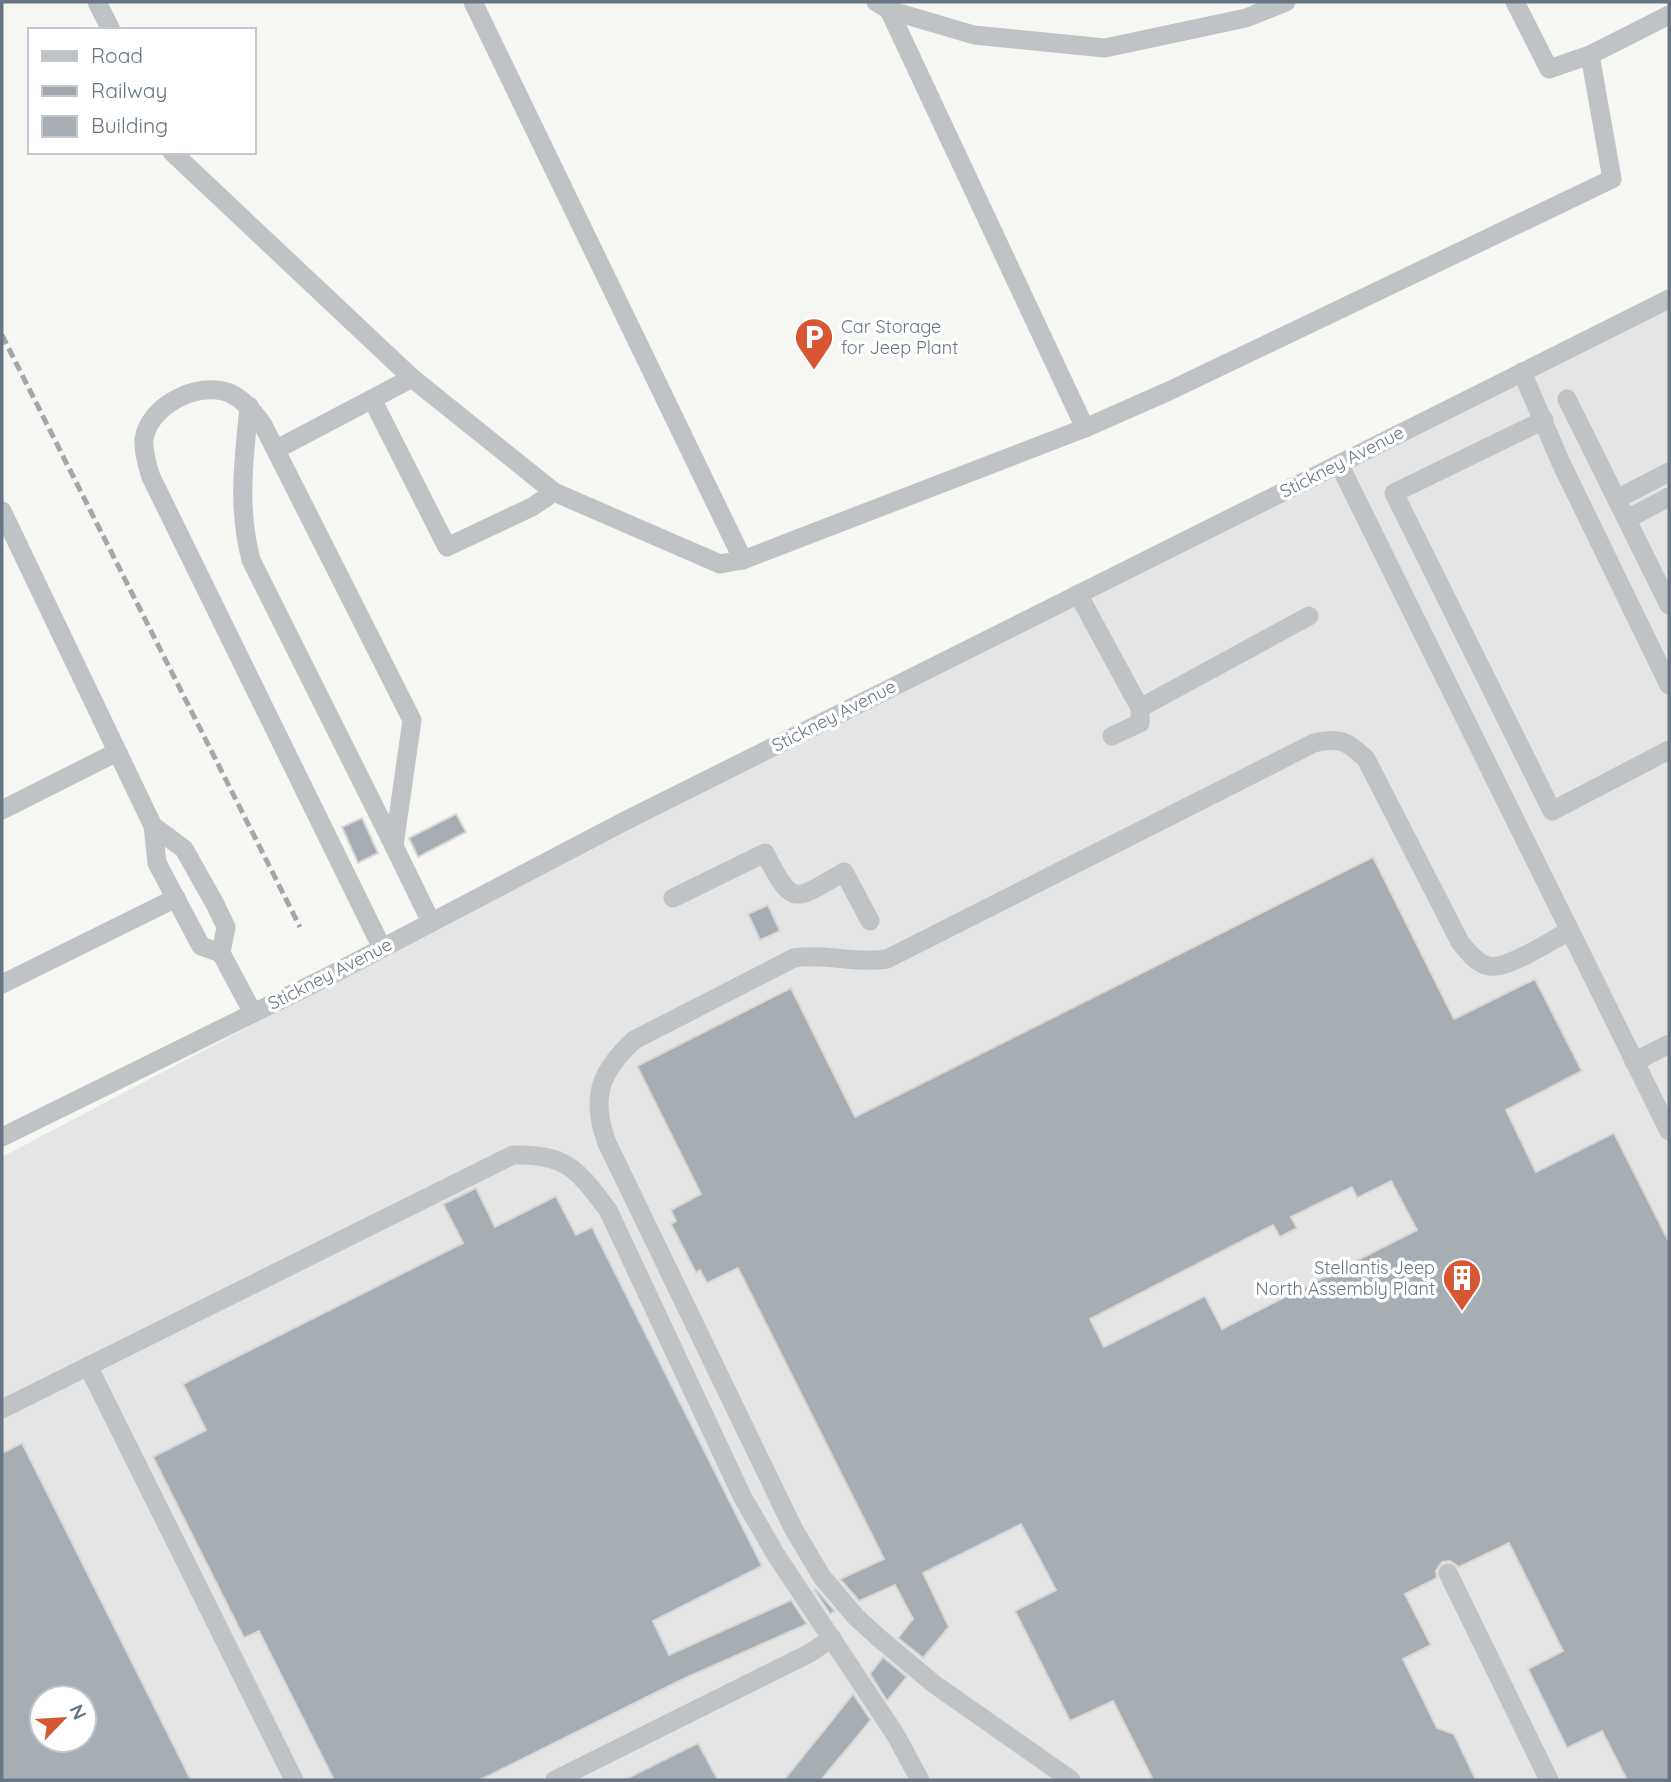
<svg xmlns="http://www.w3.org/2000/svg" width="1671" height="1782" viewBox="0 0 1671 1782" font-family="Quicksand,sans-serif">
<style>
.built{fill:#e4e5e4;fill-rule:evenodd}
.building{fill:#a7aeb3;stroke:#d7d7d5;stroke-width:2;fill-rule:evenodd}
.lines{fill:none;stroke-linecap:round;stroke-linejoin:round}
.minor{stroke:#bfc3c6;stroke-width:19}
.rail{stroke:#a1a7ab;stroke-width:5;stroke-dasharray:10 5;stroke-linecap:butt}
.labels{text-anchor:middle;stroke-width:7;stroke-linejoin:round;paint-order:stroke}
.poi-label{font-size:18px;fill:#677682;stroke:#fff;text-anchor:start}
.street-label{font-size:18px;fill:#677682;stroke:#fff}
</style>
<rect width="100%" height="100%" fill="#f6f6f3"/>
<path class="built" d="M1669,295V1780H2V1157L897,685ZM42,1698H84V1740H42Z"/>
<g class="building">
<polygon points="456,814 466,832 418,857 409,838"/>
<polygon points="362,818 378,853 358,863 342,827"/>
<path d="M1373,857L1454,1019L1535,979L1582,1071L1506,1110L1536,1172L1614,1133L1669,1242V1780H1627L1602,1731L1567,1748L1528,1669L1563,1651L1509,1543L1459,1567L1450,1561L1442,1562L1436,1571L1437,1578L1405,1594L1431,1645L1403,1659L1437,1728L1454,1734L1476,1780H1153L1113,1701L1070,1721L1015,1611L1056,1590L1021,1524L923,1573L949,1627L923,1658L898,1638L913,1619L895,1585L859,1601L840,1579L884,1559L738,1268L707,1283L700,1270L696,1273L671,1224L676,1221L671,1210L701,1194L637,1066L791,988L855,1117ZM1391,1181L1417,1230L1222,1329L1205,1296L1104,1347L1090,1319L1273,1225L1280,1237L1297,1228L1291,1217L1352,1187L1357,1198Z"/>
<polygon points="768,905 780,931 760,940 748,914"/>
<polygon points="476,1188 495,1227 556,1196 576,1235 592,1227 762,1566 653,1621 669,1655 791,1600 807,1624 681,1680 480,1780 334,1780 259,1631 244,1638 153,1457 206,1430 183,1384 463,1243 443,1204"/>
<path d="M22,1443L191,1780H2V1453ZM42,1698H84V1740H42Z"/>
<polygon points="816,1589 835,1611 830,1614 814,1590"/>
<polygon points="883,1657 907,1677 887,1701 870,1674"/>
<polygon points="853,1694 871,1720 821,1780 784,1780"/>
<polygon points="698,1743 718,1780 624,1780"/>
</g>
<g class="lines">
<g class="minor">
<polyline points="97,2 111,30"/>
<polyline points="473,2 743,560"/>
<polyline points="876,2 889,10 974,35 1105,48 1246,18 1286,2"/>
<polyline points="1515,2 1549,69 1590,55"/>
<polyline points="889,10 1085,428"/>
<polyline points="172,152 412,378 554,492 720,564 743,560 1085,428 1169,391 1612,179 1590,55 1669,15"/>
<polyline points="1522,372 1561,463 1669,685"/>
<polyline points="372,399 447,547 532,507 554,492"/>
<polyline points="1567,399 1669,605"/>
<path d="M249,406C244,460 237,506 251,560L394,846"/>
<polyline points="1544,420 1394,493 1552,811 1669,750"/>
<polyline points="277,449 412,378"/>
<polyline points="1339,464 1669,1131"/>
<polyline points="1617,499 1669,472"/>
<polyline points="2,511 153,826 157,863 201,946 221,953"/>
<polyline points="1627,519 1669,497"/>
<polyline points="1078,594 1140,708 1309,616"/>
<polyline points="1112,736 1140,723 1140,708"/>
<polyline points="2,810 117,752"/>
<polyline points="153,826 184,849 215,904 226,927 221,953 253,1013"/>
<path d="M673,898L765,853C793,908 794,901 844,872L870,921"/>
<path d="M382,948L151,477C147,465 143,452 144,439C149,406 196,382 227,392C243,398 254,412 263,425L412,720L394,846L431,922"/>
<polyline points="2,984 176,898"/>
<polyline points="1634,1062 1669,1044"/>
<polyline points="2,1137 331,975 623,822 1669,299"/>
<polyline points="88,1366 294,1780"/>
<path d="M2,1409L513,1155C567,1154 577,1169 608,1210L743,1498L776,1555L895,1734L920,1780"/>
<polyline points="1448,1573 1549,1780"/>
<polyline points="555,1780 810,1653 832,1638"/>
<path d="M1071,1780L934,1684L879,1638L856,1617L822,1577L793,1528L607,1143C590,1097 600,1072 634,1040L794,958C825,953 856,964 887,959L1314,743C1340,737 1347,741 1366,759L1460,942C1467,951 1477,964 1489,966C1507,970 1552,940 1569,931"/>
</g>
<polyline class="rail" points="2,335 300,927"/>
</g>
<defs>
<g id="parking-pin" transform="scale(2.0125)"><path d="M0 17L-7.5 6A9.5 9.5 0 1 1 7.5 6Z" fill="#d65732" stroke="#fff"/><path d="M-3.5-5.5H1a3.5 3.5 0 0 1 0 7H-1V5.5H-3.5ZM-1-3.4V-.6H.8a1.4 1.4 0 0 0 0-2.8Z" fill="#fff"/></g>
<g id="building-pin" transform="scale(2.0125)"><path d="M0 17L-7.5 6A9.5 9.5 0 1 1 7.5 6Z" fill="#d65732" stroke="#fff"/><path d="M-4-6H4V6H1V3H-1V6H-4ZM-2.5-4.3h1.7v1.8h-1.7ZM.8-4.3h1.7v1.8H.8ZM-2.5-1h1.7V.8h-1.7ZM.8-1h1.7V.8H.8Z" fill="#fff"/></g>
</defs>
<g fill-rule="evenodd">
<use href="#parking-pin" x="814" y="337"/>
<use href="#building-pin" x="1462" y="1278"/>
</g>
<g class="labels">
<g class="poi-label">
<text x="841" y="333">Car Storage<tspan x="841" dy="21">for Jeep Plant</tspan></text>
<text x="1435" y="1274" text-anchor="end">Stellantis Jeep<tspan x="1435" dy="21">North Assembly Plant</tspan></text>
</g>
<g class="street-label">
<text transform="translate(1342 462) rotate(-27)" y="6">Stickney Avenue</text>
<text transform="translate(834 716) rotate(-27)" y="6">Stickney Avenue</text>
<text transform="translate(330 974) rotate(-27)" y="6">Stickney Avenue</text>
</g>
</g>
<rect width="1671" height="1782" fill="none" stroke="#677682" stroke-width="7"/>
<rect x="28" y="28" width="228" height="126" fill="#ffffff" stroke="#c2c8cd" stroke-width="2"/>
<rect x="42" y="51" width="35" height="10" fill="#bfc3c6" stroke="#c2c8cd" stroke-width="2"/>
<text x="91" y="63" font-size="21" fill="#677682">Road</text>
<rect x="42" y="86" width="35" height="10" fill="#a1a7ab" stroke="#c2c8cd" stroke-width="2"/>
<text x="91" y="98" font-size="21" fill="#677682">Railway</text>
<rect x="42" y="116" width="35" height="21" fill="#a7aeb3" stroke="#c2c8cd" stroke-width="2"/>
<text x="91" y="133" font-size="21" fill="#677682">Building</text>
<g transform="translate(63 1719) rotate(65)"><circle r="33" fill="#ffffff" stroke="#c2c8cd" stroke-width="2"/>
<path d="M0-5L12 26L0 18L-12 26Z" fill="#d65732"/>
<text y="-10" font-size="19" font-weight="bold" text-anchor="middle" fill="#677682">N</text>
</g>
</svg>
